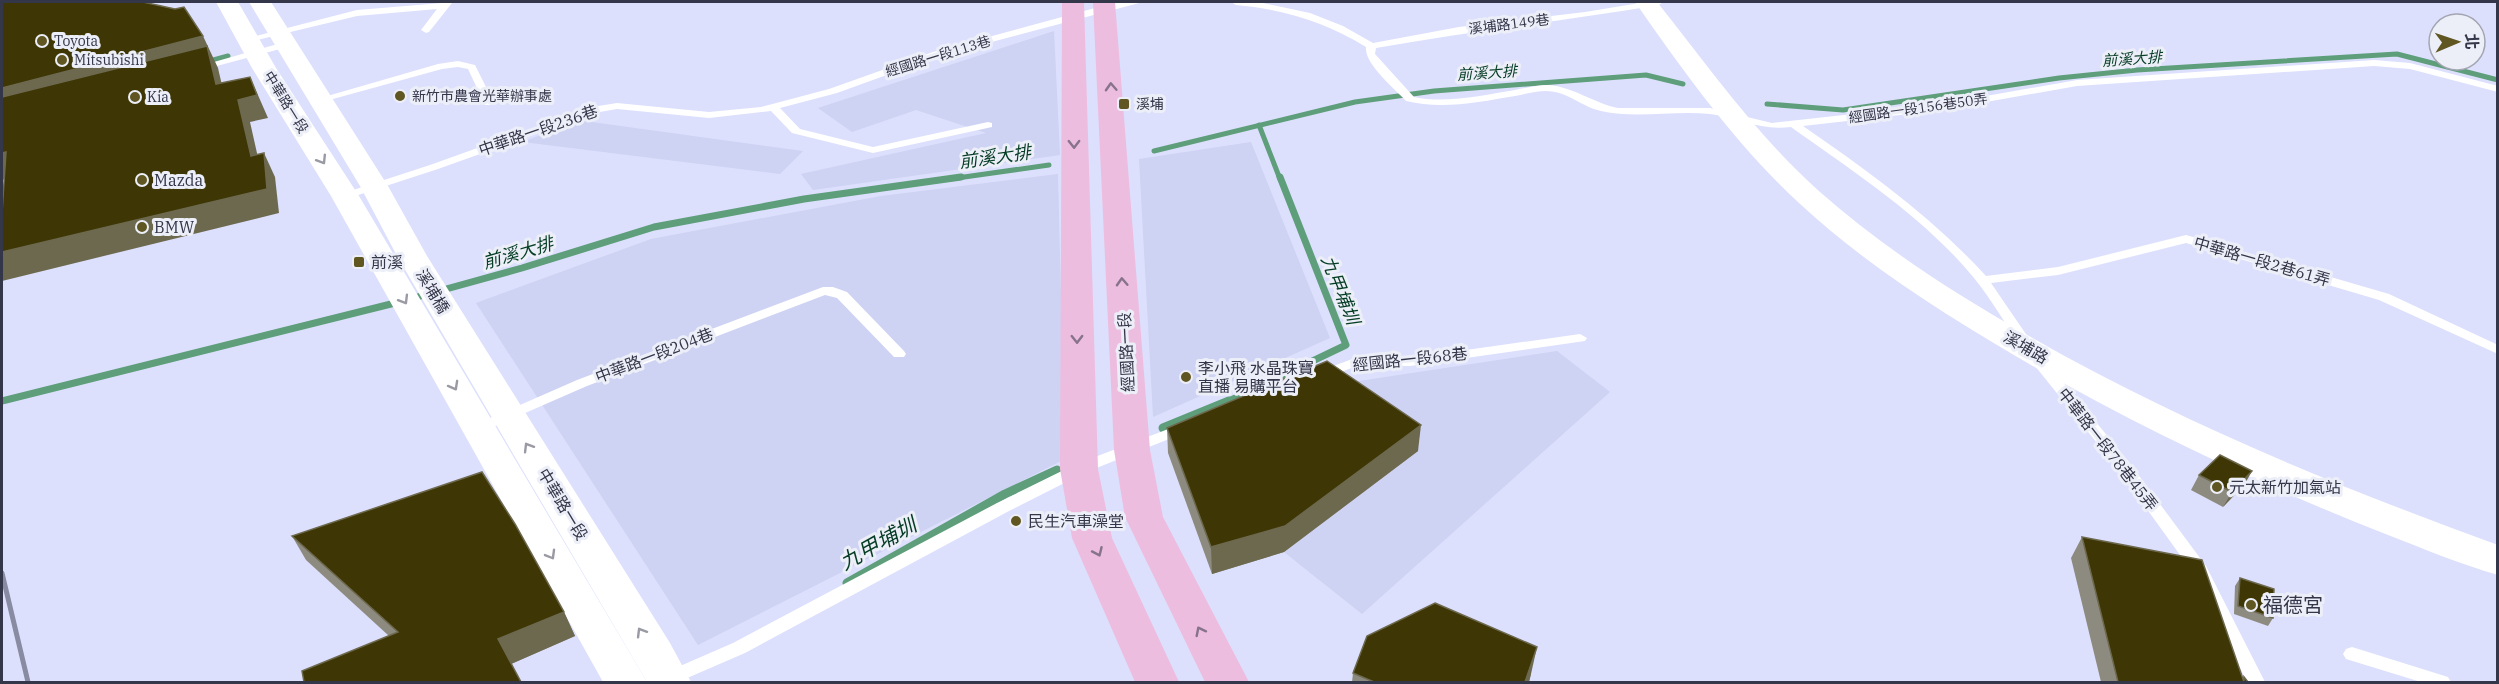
<svg xmlns="http://www.w3.org/2000/svg" width="2499" height="684" viewBox="0 0 2499 684" font-family="'IBM Plex Serif','Noto Sans TC',serif">
<style>
.built{fill:#ced2f3}
.lines{fill:none;stroke-linecap:round;stroke-linejoin:round}
.stream-far2{stroke:#5e9e7b;stroke-width:5}
.stream-far1{stroke:#5e9e7b;stroke-width:7}
.stream{stroke:#5e9e7b;stroke-width:9}
.service{fill:#fff;fill-rule:evenodd}
.tertiary{fill:#fff;fill-rule:evenodd}
.primary{fill:#edbddf;fill-rule:evenodd}
.rail{stroke:#888ba2;stroke-width:5}
.wall{fill:#8d8b80}
.shaded-wall{fill:#6d694f}
.building{fill:#3e3604;stroke:#6d694f;stroke-width:1.5}
.oneway{stroke:#87738c}
.oneway2{stroke:#9a9aa4}
.poi-dot{fill:#605622;stroke:#edeff8;stroke-width:2}
.labels{text-anchor:middle;stroke-width:6;stroke-linejoin:round;paint-order:stroke}
.far-street-label{font-size:14px;fill:#343649;stroke:#edeff8}
.far-poi-label{font-size:14px;fill:#343649;stroke:#edeff8;text-anchor:start}
.far-water-label{font-size:15px;font-style:italic;fill:#053c24;stroke:#edeff8}
.street-label{font-size:16px;fill:#343649;stroke:#edeff8}
.poi-label{font-size:16px;fill:#343649;stroke:#edeff8;text-anchor:start}
.water-label{font-size:18px;font-style:italic;fill:#053c24;stroke:#edeff8}
.near-poi-label{font-size:20px;fill:#343649;stroke:#edeff8;text-anchor:start}
.near-water-label{font-size:21px;font-style:italic;fill:#053c24;stroke:#edeff8}
</style>
<rect width="100%" height="100%" fill="#dce0fd"/>
<g class="built">
<polygon points="1054,31 1060,155 813,190 801,174 986,133 916,110 852,132 818,108"/>
<polygon points="577,120 803,151 780,174 523,142"/>
<polygon points="1251,142 1330,338 1153,417 1139,159"/>
<polygon points="1058,174 1065,459 698,645 476,303 651,239 881,196"/>
<polygon points="1557,351 1610,392 1362,614 1284,552 1418,451 1326,386"/>
</g>
<g class="lines">
<g class="stream-far2">
<polyline points="206,62 228,56"/>
<polyline points="1767,104 1843,110 2059,78 2137,70 2397,54 2498,80"/>
<polyline points="1259,125 1280,179"/>
<polyline points="1154,151 1355,102 1434,91 1646,75 1683,84"/>
<polyline points="950,179 1049,165"/>
</g>
<g class="stream-far1">
<polyline points="410,299 522,268 654,227 804,199 961,177"/>
<polyline points="2,401 399,302"/>
<polyline points="1225,403 1346,345 1280,177"/>
</g>
<g class="stream">
<polyline points="1163,428 1229,401"/>
<polyline points="847,583 1005,494 1057,470"/>
</g>
<g class="service">
<polygon points="443,2 452,3 429,32 426,33 421,30 437,9 357,16 249,42 244,39 357,10 442,3"/>
<polygon points="1117,2 1143,2 939,56 837,93 780,108 800,129 873,147 988,122 992,123 992,127 873,153 792,133 771,111 709,118 617,109 594,113 438,169 349,198 341,198 339,196 341,194 430,165 592,107 617,103 709,112 761,107 829,89 933,52"/>
<path d="M1231,2H1258L1310,13L1343,26L1373,43L1459,27L1585,12L1646,2H1663L1659,5C1565,21 1470,31 1376,48L1375,54L1414,97C1446,104 1483,95 1515,90C1526,88 1537,85 1548,85C1574,87 1593,103 1618,108H1710L1772,123L1935,105L2077,80L2374,60L2410,63L2498,86V92L2410,69L2374,66L2077,86L1935,111L1803,126C1868,171 1932,217 1986,276L2058,267L2186,235L2389,294L2498,345V354L2379,300L2186,243L2058,275L1991,283L2032,343L2030,346H2020C2005,323 1991,299 1974,278C1924,217 1854,172 1791,127C1759,131 1740,118 1710,114C1674,110 1637,119 1601,111C1582,107 1567,91 1546,91C1536,91 1525,94 1515,96C1479,102 1442,110 1406,101C1395,89 1364,64 1366,47C1326,22 1283,9 1236,5Z"/>
<polygon points="288,41 293,44 291,46 198,71 193,68"/>
<polygon points="458,61 475,65 494,103 493,105 485,105 484,103 468,69 458,67 442,69 322,102 317,99 438,64"/>
<polygon points="823,287 833,287 847,292 904,351 906,354 904,357 894,357 837,298 825,295 587,386 482,432 472,432 470,429 472,426 577,380"/>
<polygon points="1580,334 1587,338 1585,341 1410,366 1357,366 1322,379 1315,375 1317,372 1355,358 1410,358"/>
<polygon points="2040,359 2045,360 2128,461 2206,566 2265,682 2247,682 2193,573 2118,469 2035,366 2033,363 2035,360"/>
<polygon points="1184,423 1191,428 1189,431 1084,473 1009,511 745,653 678,682 663,682 661,678 664,673 733,643 997,503 1074,465"/>
<polygon points="2352,647 2448,677 2451,682 2421,682 2346,659 2343,654 2346,649"/>
</g>
<g class="tertiary">
<polygon points="216,2 238,2 276,68 359,196 647,682 603,682 331,196 252,68"/>
<polygon points="249,2 271,2 388,186 427,256 670,643 691,682 647,682 397,256 360,186"/>
<path d="M1635,2H1657C1709,67 1757,136 1820,192C1881,246 1951,291 2022,332C2173,419 2333,485 2498,545V575C2460,564 2424,549 2388,535C2268,488 2151,433 2038,369C1955,321 1870,269 1799,203C1736,145 1684,72 1635,2Z"/>
</g>
<g class="primary">
<polygon points="1062,2 1084,2 1098,469 1112,538 1179,682 1135,682 1072,538 1060,469"/>
<polygon points="1093,2 1115,2 1150,450 1163,517 1249,682 1205,682 1125,517 1114,450"/>
</g>
<polyline class="rail" points="2,573 28,682"/>
</g>
<g class="wall">
<polygon points="1167,428 1418,451 1284,552 1212,574 1168,453"/>
<polygon points="2252,471 2244,485 2223,507 2191,490 2199,475"/>
<polygon points="292,536 564,612 575,636 511,664 389,636 306,560"/>
<polygon points="2082,537 2242,679 2244,677 2248,682 2101,682 2071,558"/>
<polygon points="2240,578 2273,618 2268,626 2234,614 2235,586"/>
<polygon points="1353,673 1531,674 1529,682 1352,682"/>
</g>
<g class="shaded-wall">
<polygon points="203,36 218,68 227,107 2,114 2,88"/>
<polygon points="250,77 268,118 250,122 263,180 251,156 238,100"/>
<polygon points="6,152 21,175 2,180 2,153"/>
<polygon points="264,153 275,177 279,213 2,281 2,252"/>
<polygon points="1421,425 1418,451 1284,552 1212,574 1211,547"/>
<polygon points="2252,471 2244,485 2223,507 2232,492"/>
<polygon points="564,612 575,636 511,664 498,639"/>
<polygon points="1537,647 1531,674 1529,682 1525,682"/>
</g>
<g class="building">
<polygon points="2,2 143,2 175,9 184,7 203,36 2,88"/>
<polygon points="207,46 216,84 250,77 257,95 238,100 251,156 264,153 267,189 2,252 2,213 6,152 2,153 2,97"/>
<polygon points="1327,361 1421,425 1285,526 1211,547 1167,428"/>
<polygon points="2220,455 2252,471 2232,492 2199,475"/>
<polygon points="482,472 515,524 564,612 498,639 521,682 304,682 302,671 398,632 292,536"/>
<polygon points="2082,537 2202,560 2244,682 2244,677 2248,682 2118,682"/>
<polygon points="2240,578 2274,589 2273,618 2238,606"/>
<polygon points="1435,603 1537,647 1525,682 1374,682 1353,673 1367,636"/>
</g>
<defs><path id="oneway-chevron" d="M-2-3.5L2.5 0L-2 3.5" fill="none" stroke-width="1.6" stroke-linecap="round" stroke-linejoin="round" transform="scale(1.5)"/></defs>
<g class="oneway">
<use href="#oneway-chevron" transform="translate(1111 87) rotate(-93)"/>
<use href="#oneway-chevron" transform="translate(1074 144) rotate(89)"/>
<use href="#oneway-chevron" transform="translate(1122 282) rotate(-93)"/>
<use href="#oneway-chevron" transform="translate(1077 339) rotate(89)"/>
<use href="#oneway-chevron" transform="translate(1098 552) rotate(66)"/>
<use href="#oneway-chevron" transform="translate(1200 631) rotate(-117)"/>
</g>
<g class="oneway2">
<use href="#oneway-chevron" transform="translate(322 160) rotate(58)"/>
<use href="#oneway-chevron" transform="translate(404 300) rotate(59)"/>
<use href="#oneway-chevron" transform="translate(454 386) rotate(61)"/>
<use href="#oneway-chevron" transform="translate(528 447) rotate(-121)"/>
<use href="#oneway-chevron" transform="translate(551 555) rotate(60)"/>
<use href="#oneway-chevron" transform="translate(641 632) rotate(-121)"/>
</g>
<g class="poi-dot">
<circle cx="42" cy="41" r="6"/>
<circle cx="62" cy="60" r="6"/>
<circle cx="400" cy="96" r="6"/>
<circle cx="135" cy="97" r="6"/>
<rect x="1118" y="98" width="12" height="12" rx="3"/>
<circle cx="142" cy="180" r="6"/>
<circle cx="142" cy="227" r="6"/>
<rect x="353" y="256" width="12" height="12" rx="3"/>
<circle cx="1186" cy="377" r="6"/>
<circle cx="2217" cy="487" r="6"/>
<circle cx="1016" cy="521" r="6"/>
<circle cx="2251" cy="605" r="6"/>
</g>
<g class="labels">
<g class="far-street-label">
<text transform="translate(1509 24) rotate(-7)" y="5">溪埔路149巷</text>
<text transform="translate(938 56) rotate(-17)" y="5">經國路一段113巷</text>
<text transform="translate(286 102) rotate(58)" y="5">中華路一段</text>
<text transform="translate(1918 108) rotate(-8)" y="5">經國路一段156巷50弄</text>
</g>
<g class="far-poi-label">
<text x="54" y="46">Toyota</text>
<text x="74" y="65">Mitsubishi</text>
<text x="412" y="101">新竹市農會光華辦事處</text>
<text x="147" y="102">Kia</text>
<text x="1136" y="109">溪埔</text>
</g>
<g class="far-water-label">
<text transform="translate(2132 59) rotate(-4)" y="5">前溪大排</text>
<text transform="translate(1487 73) rotate(-4)" y="5">前溪大排</text>
</g>
<g class="street-label">
<text transform="translate(538 130) rotate(-19)" y="6">中華路一段236巷</text>
<text transform="translate(2262 261) rotate(16)" y="6">中華路一段2巷61弄</text>
<text transform="translate(433 291) rotate(59)" y="6">溪埔橋</text>
<text transform="translate(2026 347) rotate(30)" y="6">溪埔路</text>
<text transform="translate(1126 352) rotate(-93)" y="6">經國路一段</text>
<text transform="translate(654 355) rotate(-21)" y="6">中華路一段204巷</text>
<text transform="translate(1410 359) rotate(-6)" y="6">經國路一段68巷</text>
<text transform="translate(2108 449) rotate(52)" y="6">中華路一段78巷45弄</text>
<text transform="translate(563 504) rotate(59)" y="6">中華路一段</text>
</g>
<g class="poi-label">
<text x="154" y="186">Mazda</text>
<text x="154" y="233">BMW</text>
<text x="371" y="268">前溪</text>
<text x="1198" y="374">李小飛 水晶珠寶<tspan x="1198" dy="18">直播 易購平台</tspan></text>
<text x="2229" y="493">元太新竹加氣站</text>
<text x="1028" y="527">民生汽車澡堂</text>
</g>
<g class="water-label">
<text transform="translate(995 157) rotate(-8)" y="6">前溪大排</text>
<text transform="translate(518 253) rotate(-16)" y="6">前溪大排</text>
<text transform="translate(1340 290) rotate(68)" y="6">九甲埔圳</text>
</g>
<g class="near-poi-label">
<text x="2263" y="612">福德宮</text>
</g>
<g class="near-water-label">
<text transform="translate(878 544) rotate(-29)" y="7">九甲埔圳</text>
</g>
</g>
<rect width="2499" height="684" fill="none" stroke="#343649" stroke-width="6"/>
<g transform="translate(2457 42) rotate(88)"><circle r="28" fill="#edeff8" stroke="#a3a5b2" stroke-width="1.5"/>
<path d="M0-4.5L10 22L0 15L-10 22Z" fill="#605622"/>
<text y="-9" font-size="16" font-weight="bold" text-anchor="middle" fill="#343649">北</text>
</g>
</svg>
